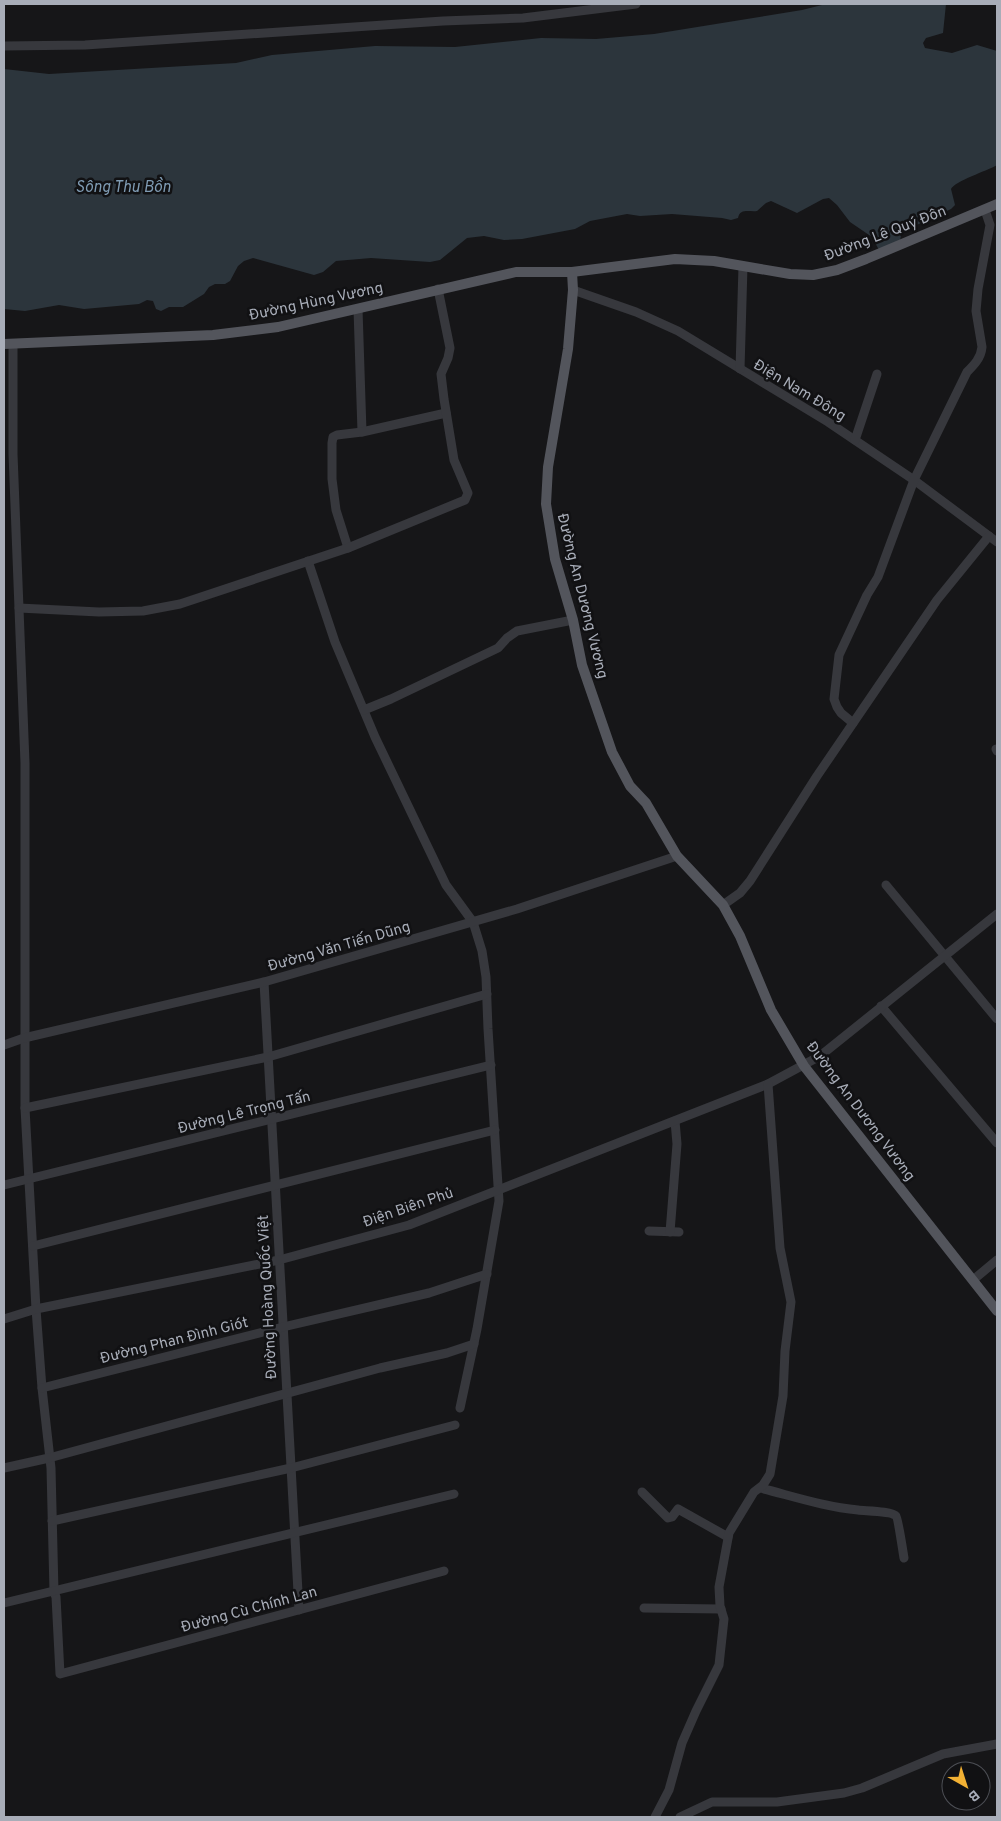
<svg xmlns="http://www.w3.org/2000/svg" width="1001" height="1821" viewBox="0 0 1001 1821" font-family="Overpass,sans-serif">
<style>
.water{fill:#2c353c}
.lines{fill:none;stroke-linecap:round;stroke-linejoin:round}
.minor{stroke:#37383d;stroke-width:9}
.major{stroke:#53555c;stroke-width:10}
.labels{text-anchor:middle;stroke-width:5;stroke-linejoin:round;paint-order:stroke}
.street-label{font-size:15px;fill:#a8adb8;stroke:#111113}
.water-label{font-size:16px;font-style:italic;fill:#7f9bb3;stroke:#111113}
</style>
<rect width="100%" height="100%" fill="#161618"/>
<path class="water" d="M826,4H946L943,33L926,38L923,43L925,48L952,53L977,45L997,51V165C987,171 955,181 951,189L955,205L951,209L906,230L901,235L900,241L879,250L872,237L850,222L837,205L829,198L823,199L797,213L771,201L766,203L757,211C749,212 740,208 738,218L731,220L722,218L672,214L640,216L627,214L590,221L575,229L522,239L504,240L484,236L467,238L440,260L430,262L371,258L336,261L323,272L314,275L253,258L244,261L238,266L230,281L225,284H215L209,287L204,294L183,307H169L161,311L156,309L153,301L147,300L139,304L84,309L59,305L25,311L4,309V69L49,74L236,63L272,55L375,46L455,47L541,38L596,39L654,34L802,10Z"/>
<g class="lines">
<g class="minor">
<polyline points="4,46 85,45 443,21 523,18 636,4"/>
<polyline points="573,290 636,312 678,331 828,422 914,480 997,542"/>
<polyline points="358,309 362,432"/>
<polyline points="13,344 13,454 25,763 25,1108 36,1309 42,1388 51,1468 54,1592 56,1597 60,1674 444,1571"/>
<polyline points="740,369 743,266"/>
<polyline points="855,440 877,374"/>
<polyline points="348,548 336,510 332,479 332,443 333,437 337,435 362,432 446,413"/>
<polyline points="308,561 335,642 375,737 446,885 473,922 482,951 486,977 488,1029 499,1201 477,1329 460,1408"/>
<polyline points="19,608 99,612 143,611 180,604 348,548 465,500 468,493 454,460 444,399 441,374 448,358 450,348 438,289"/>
<polyline points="364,710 391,699 498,648 507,638 517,631 573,620"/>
<path d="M853,723L841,713L837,707L834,699L839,655L867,595L878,577L914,480L967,372C974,365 981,358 982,347L976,311L978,289L990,225L985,210"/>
<polyline points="996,749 997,751"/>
<polyline points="886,885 997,1019"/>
<polyline points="723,905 740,893 750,881 817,776 937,600 989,536"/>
<polyline points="264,982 299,1610"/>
<polyline points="881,1006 997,1143"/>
<polyline points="4,1045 24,1038 264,982 517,909 677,856"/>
<polyline points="25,1108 268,1057 487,994"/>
<polyline points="4,1185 491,1065"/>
<polyline points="649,1231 679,1232"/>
<polyline points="670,1232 677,1144 675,1121"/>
<polyline points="33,1246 495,1130"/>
<polyline points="973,1280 997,1260"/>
<polyline points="4,1319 36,1309 279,1260 409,1225 768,1084 820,1056 997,914"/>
<polyline points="42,1388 283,1327 429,1293 487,1274"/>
<polyline points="4,1468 49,1458 380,1368 447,1353 474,1344"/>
<path d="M760,1488C792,1496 825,1507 858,1510C866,1511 892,1511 896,1516C898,1518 903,1552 904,1558"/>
<polyline points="642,1492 668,1518 672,1517 678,1509 728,1537"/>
<polyline points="52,1521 291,1468 455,1425"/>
<polyline points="4,1603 454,1494"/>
<polyline points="644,1608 721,1609"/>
<polyline points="655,1817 669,1790 682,1743 696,1711 719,1665 724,1619 720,1606 719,1587 729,1533 754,1492 763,1485 770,1474 783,1396 785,1351 791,1302 780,1248 768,1084"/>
<polyline points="680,1817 712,1802 777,1802 844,1793 862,1788 943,1754 997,1744"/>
</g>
<g class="major">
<polyline points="572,272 573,290 568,349 548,467 546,504 555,559 573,620 582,665 612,752 630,786 646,803 677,856 723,905 740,936 771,1010 804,1066 997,1311"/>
<polyline points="4,344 213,335 278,327 516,272 572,272 675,259 714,261 790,274 813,275 837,270 866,259 997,204"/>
</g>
</g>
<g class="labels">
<g class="street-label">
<text transform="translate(885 233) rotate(-21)" y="5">Đường Lê Quý Đôn</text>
<text transform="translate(316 301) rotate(-12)" y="5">Đường Hùng Vương</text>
<text transform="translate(800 390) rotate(31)" y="5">Điện Nam Đông</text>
<text transform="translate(583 596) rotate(76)" y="5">Đường An Dương Vương</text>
<text transform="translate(339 946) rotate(-16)" y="5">Đường Văn Tiến Dũng</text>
<text transform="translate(861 1111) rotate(53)" y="5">Đường An Dương Vương</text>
<text transform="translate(244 1112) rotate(-14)" y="5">Đường Lê Trọng Tấn</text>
<text transform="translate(408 1207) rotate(-19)" y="5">Điện Biên Phủ</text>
<text transform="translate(267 1297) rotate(-93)" y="5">Đường Hoàng Quốc Việt</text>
<text transform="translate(174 1340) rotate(-14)" y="5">Đường Phan Đình Giót</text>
<text transform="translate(249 1609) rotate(-15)" y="5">Đường Cù Chính Lan</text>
</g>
<g class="water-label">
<text x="123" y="192">Sông Thu Bồn</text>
</g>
</g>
<rect width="1001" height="1821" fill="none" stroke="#a8adb8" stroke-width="10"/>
<g transform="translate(966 1786) rotate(141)"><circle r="24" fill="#111113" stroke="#4d4f55"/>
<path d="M0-4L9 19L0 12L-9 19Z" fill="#f2b134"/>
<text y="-8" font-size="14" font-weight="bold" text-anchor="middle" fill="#a8adb8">B</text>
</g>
</svg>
